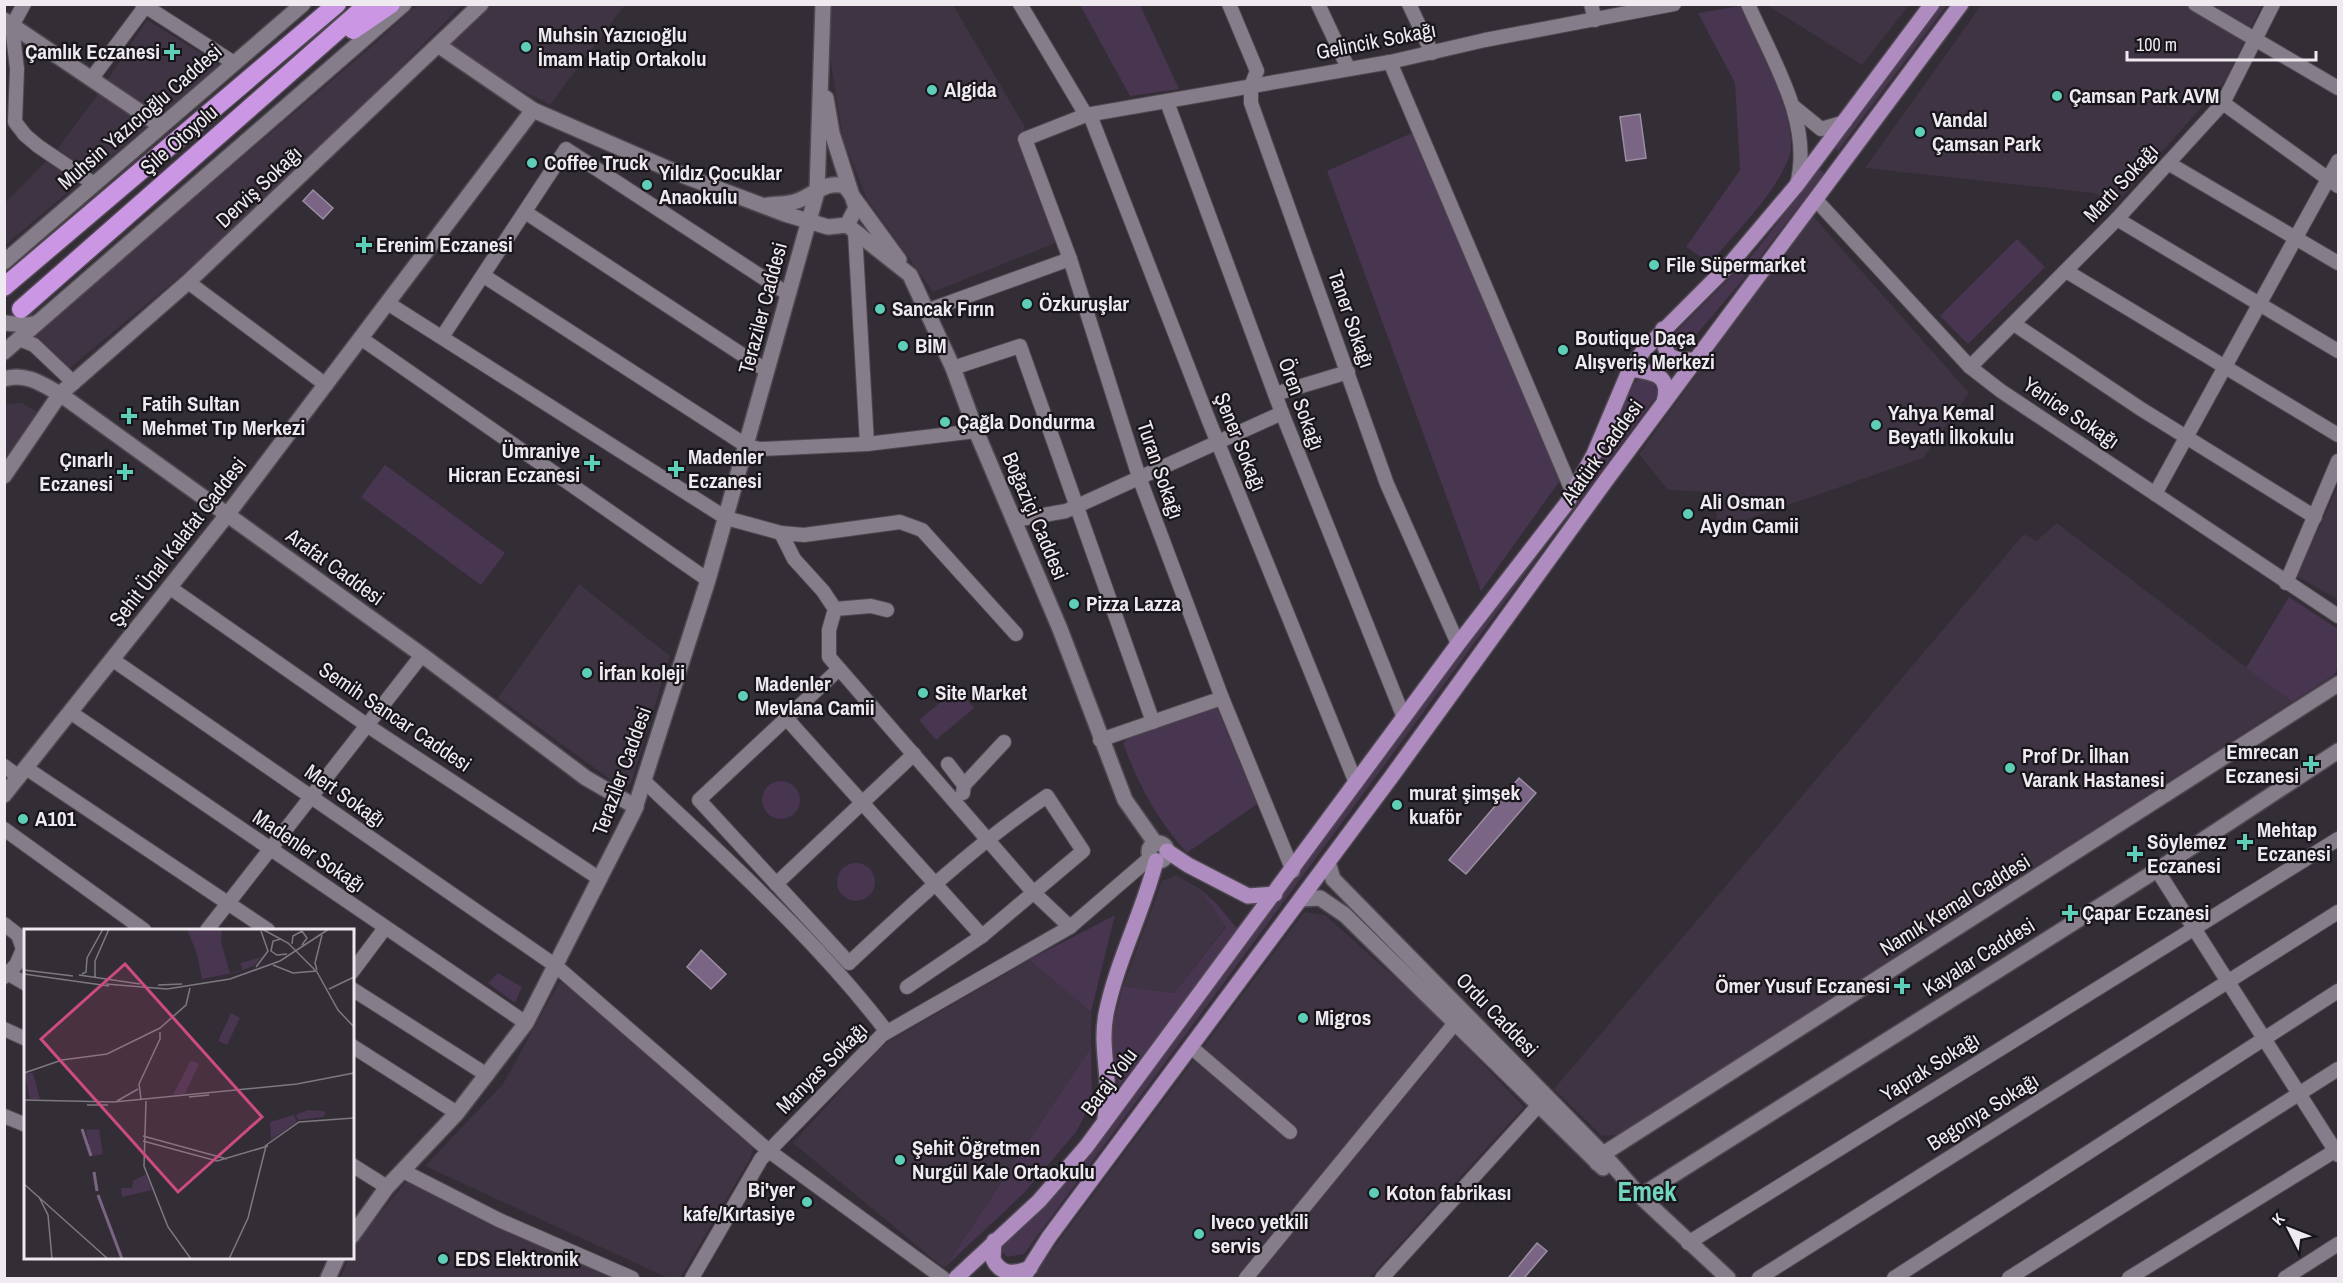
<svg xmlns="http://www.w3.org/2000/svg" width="2343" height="1283" viewBox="0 0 2343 1283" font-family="'Archivo Narrow',sans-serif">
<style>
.built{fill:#3e3443}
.green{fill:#483550}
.water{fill:#7a6584;stroke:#9d8da4;stroke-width:1.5}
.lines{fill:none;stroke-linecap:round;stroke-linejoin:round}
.street-casing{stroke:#4e4850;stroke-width:16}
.secondary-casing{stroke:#4e4850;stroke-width:18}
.primary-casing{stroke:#4e4850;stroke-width:18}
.highway-casing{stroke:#4e4850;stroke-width:21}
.street{stroke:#857d89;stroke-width:14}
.secondary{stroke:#857d89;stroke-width:15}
.primary{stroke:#af8cbf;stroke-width:15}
.highway{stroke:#cb96e3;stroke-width:18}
.poi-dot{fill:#5eceb8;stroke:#19161b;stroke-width:2}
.labels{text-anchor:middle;stroke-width:4.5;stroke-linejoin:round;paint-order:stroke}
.poi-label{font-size:21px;font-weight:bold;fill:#eeeaf0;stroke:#19161b;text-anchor:start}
.street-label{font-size:21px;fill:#eeeaf0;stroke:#19161b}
.district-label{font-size:27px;font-weight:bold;fill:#71d5c0;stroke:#19161b}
.inset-river{fill:none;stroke:#7a6584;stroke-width:3}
.inset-road{fill:none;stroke:#7e7980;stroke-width:1.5}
.view{fill:#cd4c80;fill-opacity:0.15;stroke:#cd4c80;stroke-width:3}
.inset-edge{fill:none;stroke:#eeeaf0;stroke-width:3}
</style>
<rect width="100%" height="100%" fill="#332d36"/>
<g class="built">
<polygon points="417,5 462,5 261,209 65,372 31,338 371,47"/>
<polygon points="492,5 625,5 550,105 484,71 451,44"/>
<polygon points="831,5 953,5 1025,127 1023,140 1058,242 933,292 867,199 843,139 830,57"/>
<polygon points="1767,5 1909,5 1862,65"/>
<polygon points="1981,5 2262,5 2227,78 2115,205 2094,193 1865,168"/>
<polygon points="147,20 220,65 5,245 5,203 55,152 96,97"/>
<polygon points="1812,215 1969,393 1923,458 1719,529 1713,492 1668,490 1639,454"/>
<polygon points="22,403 41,414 5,468 5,404"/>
<polygon points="2338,486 2338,600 2297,576"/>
<polygon points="2057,523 2292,702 1617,1135 1602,1136 1554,1089 2024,534 2036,541"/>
<polygon points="579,584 670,656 631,783 622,788 498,698"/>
<polygon points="1176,875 1200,889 1226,926 1174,993 1123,986 1162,881"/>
<polygon points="1304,912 1325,915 1428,1007 1524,1107 1369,1278 1031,1278"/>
<polygon points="1029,960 1091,1012 1091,1047 944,1268 793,1143 881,1046"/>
<polygon points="560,981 758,1131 750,1159 680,1278 668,1278 425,1166 503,1084"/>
<polygon points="410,1177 629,1278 340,1278 349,1258 352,1258 355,1243"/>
</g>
<g class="green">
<polygon points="1080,5 1140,5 1179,89 1130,96"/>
<polygon points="1938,5 1947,5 1838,151 1834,147"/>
<path d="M1740,6C1755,40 1801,121 1789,157C1776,194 1735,233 1710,263L1686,247L1740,170L1735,83L1698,13Z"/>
<polygon points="1412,133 1561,479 1481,591 1327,171"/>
<polygon points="1819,169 1824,173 1741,282 1686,347 1677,351 1670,349 1671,337 1754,253"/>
<polygon points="2017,239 2045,267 1968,344 1940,316"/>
<polygon points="1643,378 1649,378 1654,383 1658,394 1024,1254 1007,1257 1002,1251 1003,1241 1046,1205 1153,1069 1587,480 1635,382"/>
<polygon points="385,465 505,553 481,585 361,497"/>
<polygon points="2289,597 2338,629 2338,668 2334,675 2292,702 2246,668"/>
<polygon points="957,688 974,708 936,740 919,720"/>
<path d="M1216,705L1257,804L1187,853C1156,818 1139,786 1123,743L1132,734Z"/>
<circle cx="781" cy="800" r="19"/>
<circle cx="856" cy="882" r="19"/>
<polygon points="1200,889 1216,903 1239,931 1118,1087 1110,1035 1123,986 1174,993 1226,927"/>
<polygon points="1115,915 1091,1012 1029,960"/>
<polygon points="498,973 522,987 515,1003 488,983"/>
<polygon points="1091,1047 1092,1102 1076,1132 1024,1193 944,1268"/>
</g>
<g class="water">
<polygon points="1640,114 1646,158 1626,161 1620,117"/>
<polygon points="313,190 333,208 323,219 303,201"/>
<polygon points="1519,778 1536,793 1466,874 1449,860"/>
<polygon points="701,950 726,974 711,989 687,967"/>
<polygon points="1537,1243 1547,1251 1524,1278 1511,1278 1509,1277"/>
</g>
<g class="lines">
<g class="street-casing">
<g id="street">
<polyline points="24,4 12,26 17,69 15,122 25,135 38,146 94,184"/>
<polyline points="142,4 234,63"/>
<polyline points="1020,4 1086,115"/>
<polyline points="1229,4 1257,71 1251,86 1251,103 1387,484 1458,644"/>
<polyline points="1318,4 1348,68"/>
<polyline points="1409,4 1432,53"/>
<polyline points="1591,4 1595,20"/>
<path d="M1748,4C1772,60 1813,122 1797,184"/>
<polyline points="2195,4 2338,88"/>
<polyline points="1390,62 1573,493"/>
<polyline points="92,78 147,4"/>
<polyline points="1167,102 1282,413 1404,718"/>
<polyline points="2223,103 2338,186"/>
<polyline points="1794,107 1821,129 1845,122"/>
<polyline points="1090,115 1209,421 1356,783"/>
<polyline points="2168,163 2338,263"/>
<polyline points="1817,201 1970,367 2001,391 2338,616"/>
<polyline points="525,212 767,371"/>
<polyline points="2117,219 2338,351"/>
<polyline points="855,232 867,444"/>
<polyline points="2066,271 2338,435"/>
<polyline points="484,276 747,446 760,449 867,444 976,431"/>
<polyline points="188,282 326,385"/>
<polyline points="389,304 726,518 781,533 804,535 900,522 922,530 1016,634"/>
<polyline points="926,311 1070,259"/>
<polyline points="2014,324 2141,409 2315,517"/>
<polyline points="442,337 566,149 788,294"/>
<polyline points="19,339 34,345 74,383"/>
<polyline points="362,339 708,580"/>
<polyline points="1970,367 2117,219 2223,103 2273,4"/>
<polyline points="953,368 1020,346 1153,722"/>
<polyline points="1275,394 1348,372"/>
<polyline points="2155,494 2338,161"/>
<polyline points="1015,520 1066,511 1282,413"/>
<polyline points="781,533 794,559 823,591 835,609 829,630 829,657 1033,892 1070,927"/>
<polyline points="2286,583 2338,461"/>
<polyline points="169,587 368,726 600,879"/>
<polyline points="835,609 871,606 887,610"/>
<polyline points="113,660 556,966 769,1151 943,1278"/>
<path d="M839,669L699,800L849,963C912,904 975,845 1047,796L1083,851L982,936L907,987"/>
<polyline points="70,712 526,1023"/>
<polyline points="787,719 982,936"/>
<polyline points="1100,740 1222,698"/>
<polyline points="948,764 964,785 963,793"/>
<polyline points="4,766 19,777"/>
<polyline points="26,768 268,930"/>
<path d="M644,781C728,861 817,940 887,1032"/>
<polyline points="964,785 1004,742"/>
<polyline points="4,829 144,930"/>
<polyline points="2157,870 2338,1155"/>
<polyline points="1293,871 1222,698 1139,477 1070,259 1025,139 1086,115 1390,62 1485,40 1674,4"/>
<polyline points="776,884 914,754"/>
<polyline points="4,924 18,935 23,949 16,965 4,977"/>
<polyline points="207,930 422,655"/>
<polyline points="352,972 385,928"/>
<polyline points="9,974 26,984"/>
<polyline points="352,989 487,1075"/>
<polyline points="4,1029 26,1039"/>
<polyline points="352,1046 457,1113"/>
<polyline points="1191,1047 1290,1132"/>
<polyline points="4,1116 26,1125"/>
<polyline points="352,1165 387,1187"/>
<polyline points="403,1171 499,1220 632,1278"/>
<polyline points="1688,1243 2338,839"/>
<polyline points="692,1278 761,1159 882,1035 1070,927 1151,857"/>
<polyline points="1246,1278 1455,1023"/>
<polyline points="1382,1278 1546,1097"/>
<polyline points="1759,1278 2338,912"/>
<polyline points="1894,1278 2338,991"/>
<polyline points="2009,1278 2338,1069"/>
<polyline points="2129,1278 2338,1149"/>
<polyline points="2285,1278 2338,1244"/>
</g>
</g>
<g class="secondary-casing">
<g id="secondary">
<polyline points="4,20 161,126"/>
<polyline points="438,45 533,110 687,177 785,214 828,227 847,225 856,208 832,133 826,98"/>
<path d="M768,205C777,204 788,204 797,201C814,195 826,180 845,186L899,260"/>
<polyline points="847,225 910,275 953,368 976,431 1060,629 1125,800 1156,844"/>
<polyline points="4,262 303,4"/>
<polyline points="4,323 28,325 37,323"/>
<polyline points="4,352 404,4"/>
<path d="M4,379C25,372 42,384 60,394L422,655L586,778L636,807"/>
<polyline points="4,476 60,394 188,282 481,4"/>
<polyline points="4,795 227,515 533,110"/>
<circle cx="1158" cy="852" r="9"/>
<polyline points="1328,862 1333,879 1603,1154 1640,1196 1728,1278"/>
<polyline points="1301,899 1320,898 1345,915 1603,1168"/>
<polyline points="1597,1163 1603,1154 2338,684"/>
<polyline points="1640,1196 2157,870 2338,751"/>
<polyline points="352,1236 387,1187 457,1113 526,1023 634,811 708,580 817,192 823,4"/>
<polyline points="328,1278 337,1258"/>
</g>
</g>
<g class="primary-casing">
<g id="primary">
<path d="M1663,329C1665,357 1667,361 1696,360"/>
<path d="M1630,369C1652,372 1672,374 1664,402"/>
<polyline points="1167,851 1188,865 1248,896 1275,894"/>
<path d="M1105,1118C1113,1083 1099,1050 1106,1014C1116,963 1143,912 1156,861"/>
<path d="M994,1241L993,1259C1001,1276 1015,1274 1030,1268"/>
<polyline points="956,1278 1039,1201 1086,1147 1458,644 1567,503 1594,454 1630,369 1644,350 1731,263 1796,186 1932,4"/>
<polyline points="1023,1278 1049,1237 1392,776 1607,479 1961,4"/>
</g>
</g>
<g class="highway-casing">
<g id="highway">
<polyline points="353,30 391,4"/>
<polyline points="4,287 337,4"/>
<polyline points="21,309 368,4"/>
</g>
</g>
<use href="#street" class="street"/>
<use href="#secondary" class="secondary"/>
<use href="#primary" class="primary"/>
<use href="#highway" class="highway"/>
</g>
<g class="poi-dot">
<circle cx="526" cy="47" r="6"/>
<path d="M169 43h6v6h6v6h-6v6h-6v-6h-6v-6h6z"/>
<circle cx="932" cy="90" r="6"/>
<circle cx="2057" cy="96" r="6"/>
<circle cx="1920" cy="132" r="6"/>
<circle cx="532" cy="163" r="6"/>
<circle cx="647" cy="185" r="6"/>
<path d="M361 236h6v6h6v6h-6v6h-6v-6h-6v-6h6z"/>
<circle cx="1654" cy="265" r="6"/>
<circle cx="1027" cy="304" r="6"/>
<circle cx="880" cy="309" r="6"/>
<circle cx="903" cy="346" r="6"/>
<circle cx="1563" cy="350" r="6"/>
<path d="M126 407h6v6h6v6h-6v6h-6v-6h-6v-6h6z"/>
<circle cx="945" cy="422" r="6"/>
<circle cx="1876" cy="425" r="6"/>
<path d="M589 454h6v6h6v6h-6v6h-6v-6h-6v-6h6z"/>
<path d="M673 460h6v6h6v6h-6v6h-6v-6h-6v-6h6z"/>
<path d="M122 463h6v6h6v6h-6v6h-6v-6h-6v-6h6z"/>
<circle cx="1688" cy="514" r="6"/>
<circle cx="1074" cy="604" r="6"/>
<circle cx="587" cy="673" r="6"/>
<circle cx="923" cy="693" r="6"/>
<circle cx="743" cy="696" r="6"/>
<path d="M2308 755h6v6h6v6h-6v6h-6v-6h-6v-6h6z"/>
<circle cx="2010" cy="768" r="6"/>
<circle cx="1397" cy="805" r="6"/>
<circle cx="23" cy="819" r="6"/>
<path d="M2242 833h6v6h6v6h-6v6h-6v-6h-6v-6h6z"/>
<path d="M2132 845h6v6h6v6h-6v6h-6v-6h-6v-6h6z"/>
<path d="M2067 904h6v6h6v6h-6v6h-6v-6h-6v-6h6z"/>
<path d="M1899 977h6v6h6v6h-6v6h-6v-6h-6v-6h6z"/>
<circle cx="1303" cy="1018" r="6"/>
<circle cx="900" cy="1160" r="6"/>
<circle cx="1374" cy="1193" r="6"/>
<circle cx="807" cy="1202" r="6"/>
<circle cx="1199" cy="1234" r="6"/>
<circle cx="443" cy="1259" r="6"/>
</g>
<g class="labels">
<g class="poi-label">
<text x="538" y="42">Muhsin Yazıcıoğlu<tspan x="538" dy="24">İmam Hatip Ortakolu</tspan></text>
<text x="160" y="59" text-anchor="end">Çamlık Eczanesi</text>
<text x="944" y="97">Algida</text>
<text x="2069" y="103">Çamsan Park AVM</text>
<text x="1932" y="127">Vandal<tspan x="1932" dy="24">Çamsan Park</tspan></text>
<text x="544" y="170">Coffee Truck</text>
<text x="659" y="180">Yıldız Çocuklar<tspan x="659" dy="24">Anaokulu</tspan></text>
<text x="376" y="252">Erenim Eczanesi</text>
<text x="1666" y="272">File Süpermarket</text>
<text x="1039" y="311">Özkuruşlar</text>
<text x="892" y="316">Sancak Fırın</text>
<text x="1575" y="345">Boutique Daça<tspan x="1575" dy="24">Alışveriş Merkezi</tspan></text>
<text x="915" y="353">BİM</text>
<text x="142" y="411">Fatih Sultan<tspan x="142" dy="24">Mehmet Tıp Merkezi</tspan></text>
<text x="1888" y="420">Yahya Kemal<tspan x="1888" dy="24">Beyatlı İlkokulu</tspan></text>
<text x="957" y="429">Çağla Dondurma</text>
<text x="580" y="458" text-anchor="end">Ümraniye<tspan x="580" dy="24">Hicran Eczanesi</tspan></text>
<text x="688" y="464">Madenler<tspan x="688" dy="24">Eczanesi</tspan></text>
<text x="113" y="467" text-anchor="end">Çınarlı<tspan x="113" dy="24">Eczanesi</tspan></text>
<text x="1700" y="509">Ali Osman<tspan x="1700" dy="24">Aydın Camii</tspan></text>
<text x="1086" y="611">Pizza Lazza</text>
<text x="599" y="680">İrfan koleji</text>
<text x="755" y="691">Madenler<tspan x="755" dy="24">Mevlana Camii</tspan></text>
<text x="935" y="700">Site Market</text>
<text x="2299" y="759" text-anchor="end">Emrecan<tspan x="2299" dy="24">Eczanesi</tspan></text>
<text x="2022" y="763">Prof Dr. İlhan<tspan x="2022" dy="24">Varank Hastanesi</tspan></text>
<text x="1409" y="800">murat şimşek<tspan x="1409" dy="24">kuaför</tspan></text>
<text x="35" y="826">A101</text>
<text x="2257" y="837">Mehtap<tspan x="2257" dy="24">Eczanesi</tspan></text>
<text x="2147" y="849">Söylemez<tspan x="2147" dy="24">Eczanesi</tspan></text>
<text x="2082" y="920">Çapar Eczanesi</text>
<text x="1890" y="993" text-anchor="end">Ömer Yusuf Eczanesi</text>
<text x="1315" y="1025">Migros</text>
<text x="912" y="1155">Şehit Öğretmen<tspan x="912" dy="24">Nurgül Kale Ortaokulu</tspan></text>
<text x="795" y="1197" text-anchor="end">Bi'yer<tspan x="795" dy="24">kafe/Kırtasiye</tspan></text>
<text x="1386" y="1200">Koton fabrikası</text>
<text x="1211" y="1229">Iveco yetkili<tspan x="1211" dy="24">servis</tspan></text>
<text x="455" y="1266">EDS Elektronik</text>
</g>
<g class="street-label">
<text transform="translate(1376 41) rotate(-11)" y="7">Gelincik Sokağı</text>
<text transform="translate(140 117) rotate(-41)" y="7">Muhsin Yazıcıoğlu Caddesi</text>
<text transform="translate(179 140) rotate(-41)" y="7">Şile Otoyolu</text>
<text transform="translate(2121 183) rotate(-47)" y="7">Martı Sokağı</text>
<text transform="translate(259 187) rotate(-43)" y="7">Derviş Sokağı</text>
<text transform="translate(763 308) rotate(-75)" y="7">Teraziler Caddesi</text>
<text transform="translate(1351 319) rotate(71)" y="7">Taner Sokağı</text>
<text transform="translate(1301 404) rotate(70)" y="7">Ören Sokağı</text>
<text transform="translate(2071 413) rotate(34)" y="7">Yenice Sokağı</text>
<text transform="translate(1240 442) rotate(68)" y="7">Şener Sokağı</text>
<text transform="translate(1602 452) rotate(-54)" y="7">Atatürk Caddesi</text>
<text transform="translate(1160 470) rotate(71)" y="7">Turan Sokağı</text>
<text transform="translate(1035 516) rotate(67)" y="7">Boğaziçi Caddesi</text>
<text transform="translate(178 542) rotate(-52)" y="7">Şehit Ünal Kalafat Caddesi</text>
<text transform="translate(335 567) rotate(36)" y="7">Arafat Caddesi</text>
<text transform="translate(395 717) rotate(34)" y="7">Semih Sancar Caddesi</text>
<text transform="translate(622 771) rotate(-70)" y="7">Teraziler Caddesi</text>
<text transform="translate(345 796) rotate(35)" y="7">Mert Sokağı</text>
<text transform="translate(309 851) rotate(34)" y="7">Madenler Sokağı</text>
<text transform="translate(1955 905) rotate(-32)" y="7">Namık Kemal Caddesi</text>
<text transform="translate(1979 957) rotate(-32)" y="7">Kayalar Caddesi</text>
<text transform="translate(1497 1015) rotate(46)" y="7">Ordu Caddesi</text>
<text transform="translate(1930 1067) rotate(-32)" y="7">Yaprak Sokağı</text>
<text transform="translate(822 1068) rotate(-45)" y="7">Manyas Sokağı</text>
<text transform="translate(1109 1082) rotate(-53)" y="7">Baraj Yolu</text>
<text transform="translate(1983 1112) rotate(-32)" y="7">Begonya Sokağı</text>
</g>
<g class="district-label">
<text x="1647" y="1201">Emek</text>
</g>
</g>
<g transform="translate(24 929)">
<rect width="330" height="330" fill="#332d36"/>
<path d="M163,0H198L197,13L206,44L218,41L217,34L237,28L231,36L214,43L178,50L173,25ZM207,84L216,89L203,116L194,112ZM167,131L175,135L161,165L149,166ZM0,144H9L16,170H6ZM284,181L299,182L302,184L299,188L274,191L272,186ZM270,186L273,193L247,211L246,193ZM75,200L79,225L67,227L62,201ZM122,245L128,261L98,268L97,259H108L109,252Z" fill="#483550"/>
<path class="inset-river" d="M58,200L67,227M70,243L73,262M74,266L98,330"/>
<path class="inset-road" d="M238,0L264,14L293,43M257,10L249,12L247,22L253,26L263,25M268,15L269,7L278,2L283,9L278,16M249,36L269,44L292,42M232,38L244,22L237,2M0,41L49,47M293,41L291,34L298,6M293,43L314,81L330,98M0,45L85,57M58,45L62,43L63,29L79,0M55,46L116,55M71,48V32L85,0M82,55L143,60L206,50L256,32L305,0M134,56L158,55M305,60L330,48M0,144L38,131L83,125L136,99L162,76L166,59M165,168L185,166M117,170L115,155L136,110V103M0,171L90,173L273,155L330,144M93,172L114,160M122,172L120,237L144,298L167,330M63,176H84M119,207L203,230M119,212L193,232L244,217M241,217L275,193L330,189M0,255L84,330M15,268L24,286L28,330M205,330L224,289L242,217"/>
<path class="view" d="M101,35L238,188L154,263L17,110Z"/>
<rect width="330" height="330" class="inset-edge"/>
</g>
<rect width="2343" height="1283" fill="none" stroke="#eeeaf0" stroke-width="12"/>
<g transform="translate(2289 1229) rotate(312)" stroke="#19161b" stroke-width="4.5" paint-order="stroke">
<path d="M0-4.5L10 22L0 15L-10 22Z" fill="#eeeaf0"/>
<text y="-9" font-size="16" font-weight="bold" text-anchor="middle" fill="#eeeaf0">K</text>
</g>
<path d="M2127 51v9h189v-9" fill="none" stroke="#eeeaf0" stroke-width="3"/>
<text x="2136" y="51" font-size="18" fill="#eeeaf0" stroke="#19161b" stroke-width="4.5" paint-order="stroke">100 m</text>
</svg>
